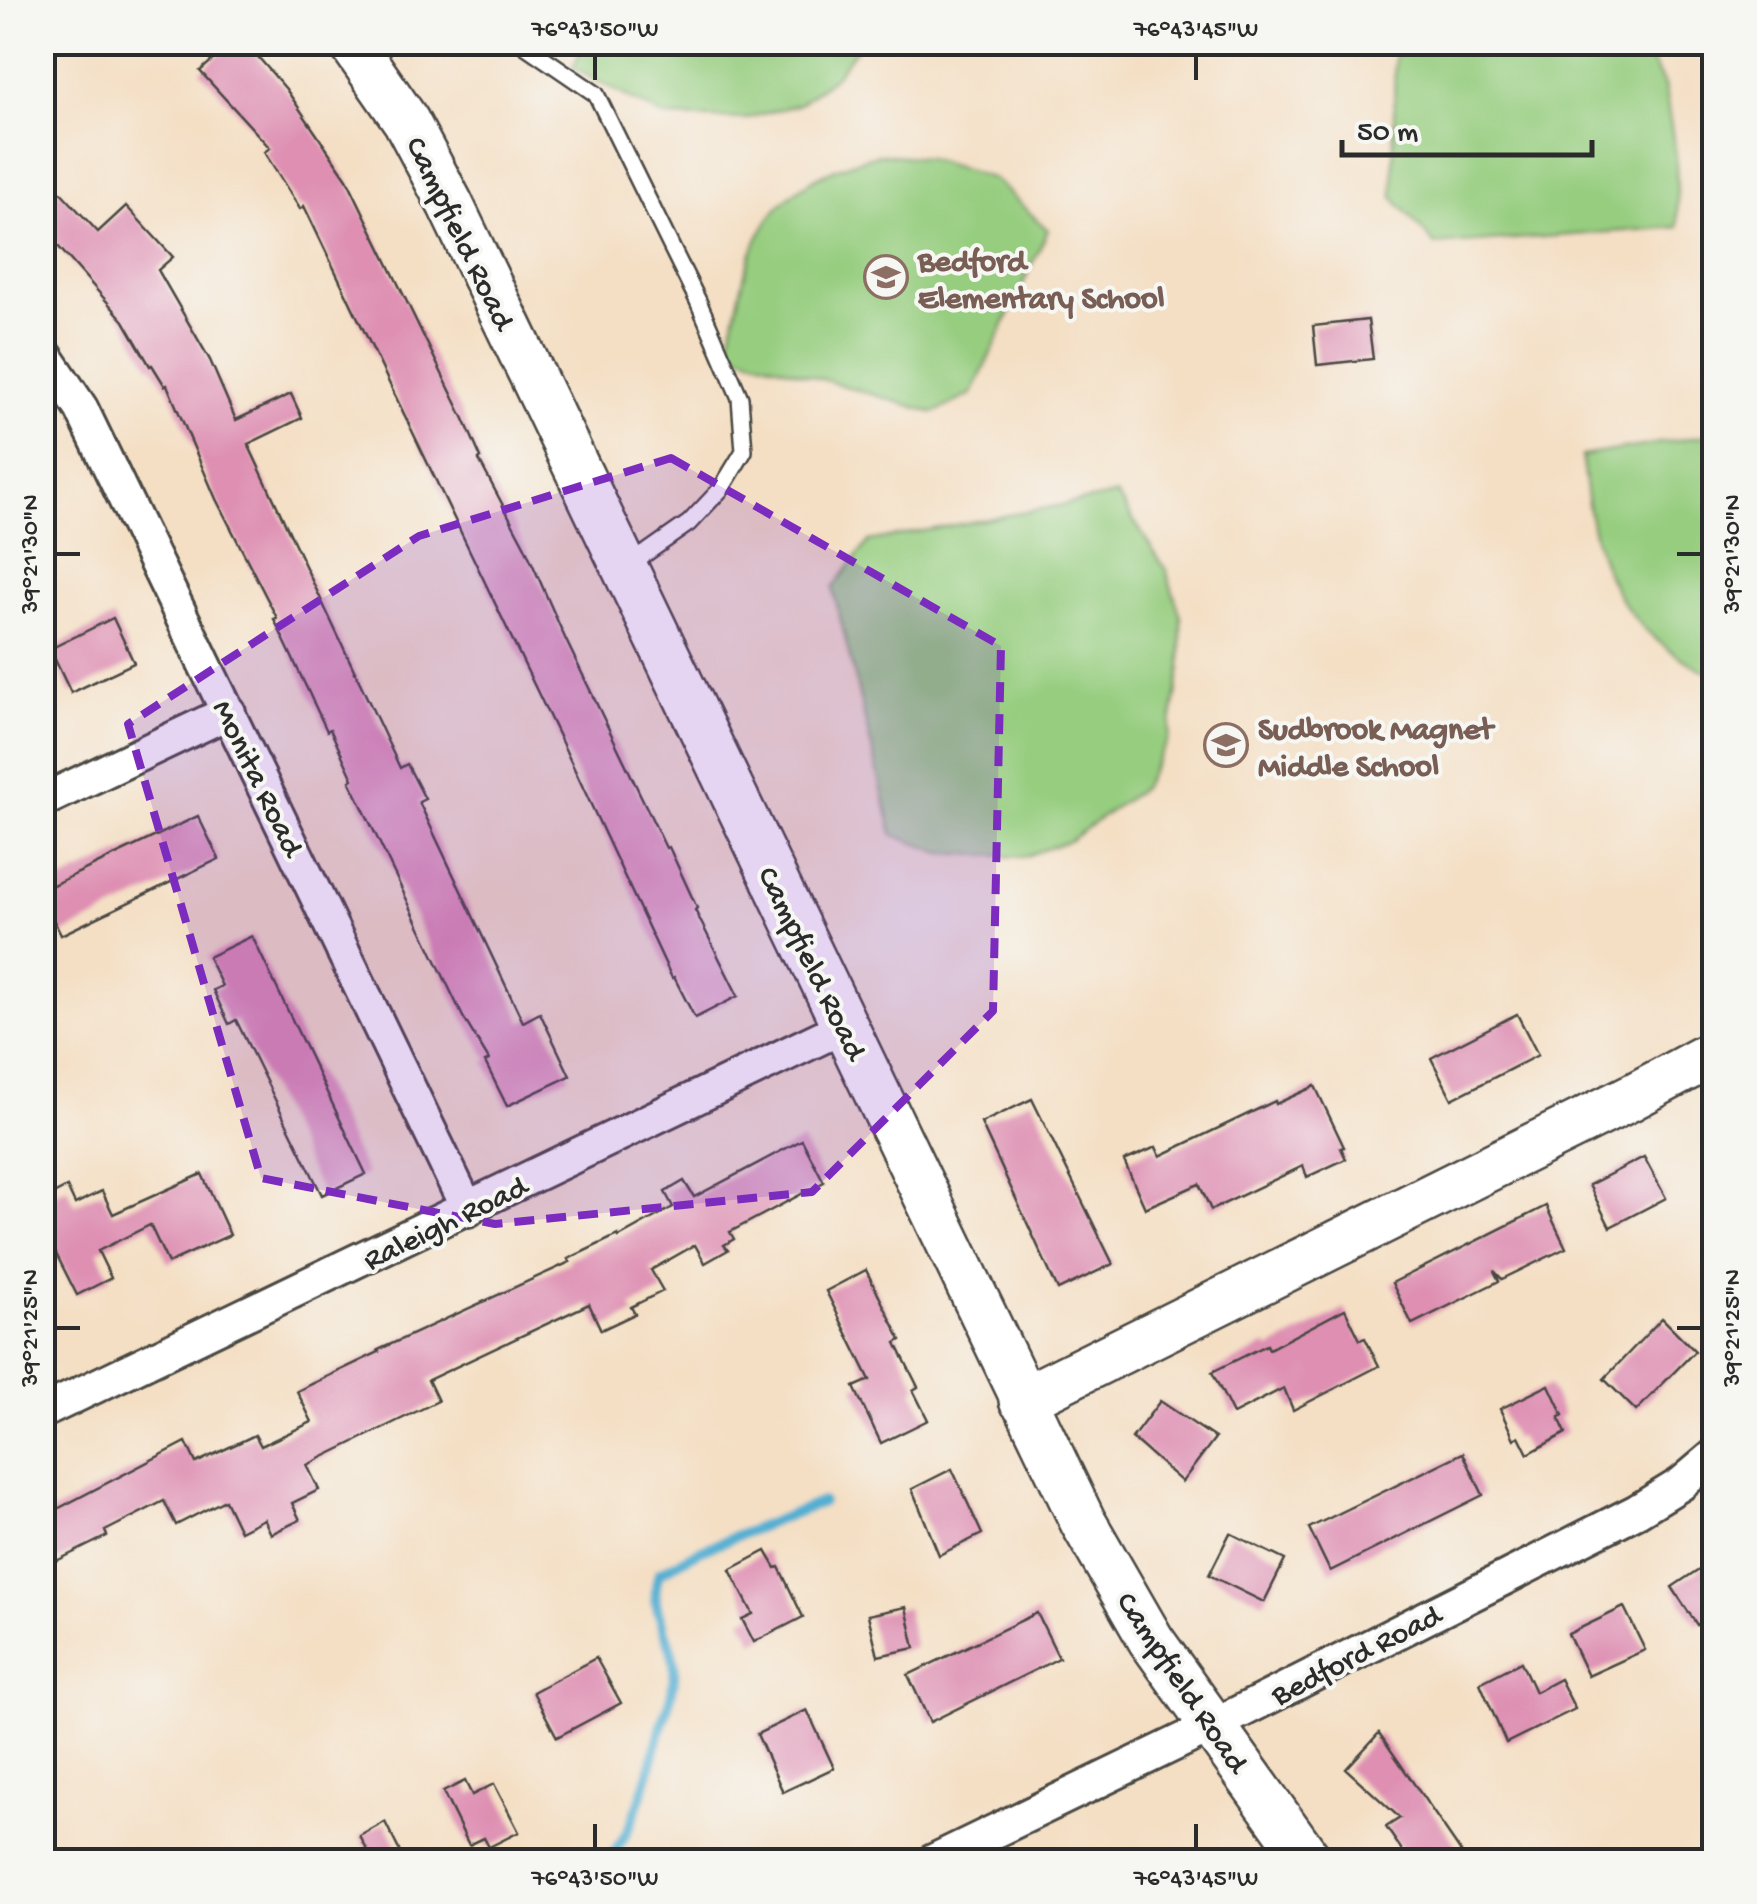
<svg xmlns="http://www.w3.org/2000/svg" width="1757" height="1904" viewBox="0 0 1757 1904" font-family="'Gochi Hand',sans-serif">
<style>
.green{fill:#96cd7f;stroke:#607c55;stroke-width:2.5}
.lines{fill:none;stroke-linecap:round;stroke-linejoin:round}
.stream{stroke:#53afd1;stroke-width:10}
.building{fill:#de8fb2}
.lane-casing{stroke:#494642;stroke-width:20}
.street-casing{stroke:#494642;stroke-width:38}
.secondary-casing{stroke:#494642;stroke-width:50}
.lane{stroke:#fff;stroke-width:15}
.street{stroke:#fff;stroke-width:32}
.secondary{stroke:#fff;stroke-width:45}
.marked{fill:#7b2cbf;fill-opacity:0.2;stroke:#7b2cbf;stroke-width:8;stroke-dasharray:20 12;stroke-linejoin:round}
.ticks{fill:none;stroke:#2b2b2b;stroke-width:4}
.labels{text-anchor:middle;stroke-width:8;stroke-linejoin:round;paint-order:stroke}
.street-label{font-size:32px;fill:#2b2b2b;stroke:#f6f6f2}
.education-label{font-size:32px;font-weight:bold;fill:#785e54;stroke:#f6f6f2;text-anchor:start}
.neatline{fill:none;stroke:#2b2b2b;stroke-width:4}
.ticks-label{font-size:25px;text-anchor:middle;fill:#2b2b2b}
</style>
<rect width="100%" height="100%" fill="#f6f6f2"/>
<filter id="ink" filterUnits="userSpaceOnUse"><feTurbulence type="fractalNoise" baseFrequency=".01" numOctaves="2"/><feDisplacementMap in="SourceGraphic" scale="20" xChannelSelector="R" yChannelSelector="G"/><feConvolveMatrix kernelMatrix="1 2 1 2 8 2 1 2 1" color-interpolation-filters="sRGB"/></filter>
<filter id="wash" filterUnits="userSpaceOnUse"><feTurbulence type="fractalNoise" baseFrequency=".0048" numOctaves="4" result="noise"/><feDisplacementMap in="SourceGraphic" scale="40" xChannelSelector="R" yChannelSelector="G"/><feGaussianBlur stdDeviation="2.25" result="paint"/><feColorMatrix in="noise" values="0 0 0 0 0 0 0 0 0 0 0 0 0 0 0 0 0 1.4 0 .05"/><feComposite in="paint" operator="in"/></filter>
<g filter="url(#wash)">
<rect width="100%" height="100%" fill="#f4dfc4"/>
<g class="green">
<polygon points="584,43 584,42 860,43 836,75 799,104 745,119 665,117 573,68"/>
<polygon points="1395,43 1641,43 1664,85 1676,156 1678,227 1435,245 1393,197"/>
<path d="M880,154L928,158L994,179L1048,230L972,394L934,413L728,351C751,237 757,188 880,154Z"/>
<path d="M1714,434V675C1614,631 1591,558 1582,456Z"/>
<polygon points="1117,495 1166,570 1181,617 1181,668 1168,740 1142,788 1069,841 1023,857 942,853 893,835 833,588 869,541"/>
</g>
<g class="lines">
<path class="stream" d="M608,1862C638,1823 647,1778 660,1732C666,1711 677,1684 674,1663C670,1630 647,1608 659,1573L699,1551L822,1502"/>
</g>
<g id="blocks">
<g class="building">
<polygon points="233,42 245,42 286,89 347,179 464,419 481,458 479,460 525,547 565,638 666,848 669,847 697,908 695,910 738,996 695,1018 674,977 672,978 565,749 304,206 300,209 264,152 270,148 200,71"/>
<polygon points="42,172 98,232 126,206 173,257 158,270 210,360 236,420 291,394 302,418 248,444 400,768 407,764 425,799 419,802 523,1022 540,1013 570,1076 507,1106 485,1062 489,1060 463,1017 350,781 353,779 330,729 327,731 274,619 277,618 216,499 167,385 165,386 152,365 150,366 124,321 42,228"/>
<polygon points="1368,320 1373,359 1317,365 1313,326"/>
<polygon points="113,618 134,663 71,693 50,649"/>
<polygon points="198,816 219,859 61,935 42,897 42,890"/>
<polygon points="252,936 366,1174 322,1195 236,1020 229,1024 213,990 222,986 208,957"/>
<polygon points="1517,1014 1538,1055 1452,1099 1431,1058"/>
<polygon points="1315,1086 1344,1147 1341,1148 1346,1159 1307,1177 1303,1166 1211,1210 1199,1184 1145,1208 1124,1161 1156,1147 1160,1156 1275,1101 1276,1104"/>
<polygon points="1032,1099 1113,1264 1058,1290 981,1123"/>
<polygon points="802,1140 824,1182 730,1232 734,1239 724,1245 728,1250 705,1263 695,1245 651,1270 663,1291 631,1307 635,1314 601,1330 589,1304 428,1380 438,1401 307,1465 319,1490 292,1503 300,1520 271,1534 264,1519 240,1531 225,1500 176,1525 164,1501 105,1531 107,1536 42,1568 42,1517 186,1442 196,1463 255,1435 261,1446 312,1422 297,1391 379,1352 378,1350 570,1262 568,1259 618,1235 619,1237 673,1207 665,1192 684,1181 694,1197"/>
<polygon points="1644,1157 1666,1198 1610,1227 1589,1185"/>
<polygon points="202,1174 230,1235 168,1263 150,1225 98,1251 111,1278 77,1295 42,1226 42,1200 67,1187 75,1204 102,1191 113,1214"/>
<polygon points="1546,1206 1566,1248 1502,1279 1494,1271 1499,1281 1412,1324 1392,1283"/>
<polygon points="866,1270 901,1340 896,1343 918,1387 913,1390 928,1420 881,1443 854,1387 870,1380 826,1291"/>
<polygon points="1345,1309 1360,1340 1365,1338 1379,1366 1293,1410 1284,1388 1233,1414 1212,1372 1267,1345 1269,1349"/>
<polygon points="1662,1318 1695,1351 1636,1411 1604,1379"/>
<polygon points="1549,1385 1563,1415 1559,1418 1566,1433 1528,1454 1519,1436 1514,1439 1500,1409"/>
<polygon points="1160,1401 1215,1438 1182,1482 1132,1438"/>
<polygon points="1463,1453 1483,1495 1330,1571 1309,1528"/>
<polygon points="952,1469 982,1534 939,1555 912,1489"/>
<polygon points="1230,1533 1285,1560 1264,1602 1209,1575"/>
<polygon points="766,1551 776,1568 779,1567 803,1617 754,1642 742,1619 753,1614 730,1570"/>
<polygon points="1714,1559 1714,1613 1697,1625 1672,1587"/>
<polygon points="906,1607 915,1648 878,1656 868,1615"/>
<polygon points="1624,1607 1645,1650 1588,1676 1568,1634"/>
<polygon points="1037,1613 1059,1658 930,1722 908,1675"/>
<polygon points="596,1658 621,1703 557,1737 533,1692"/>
<polygon points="1521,1662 1535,1692 1560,1679 1575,1709 1506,1743 1480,1683"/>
<polygon points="807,1710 834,1768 783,1792 757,1734"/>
<polygon points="1379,1733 1461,1852 1447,1862 1410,1862 1386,1827 1400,1818 1346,1769"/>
<polygon points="465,1781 472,1795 494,1784 519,1832 489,1847 484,1838 469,1845 443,1792"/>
<polygon points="385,1822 405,1862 373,1862 360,1836"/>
</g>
</g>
</g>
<g filter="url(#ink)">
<use href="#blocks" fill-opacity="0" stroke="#494642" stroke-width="2.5"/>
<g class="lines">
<g class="lane-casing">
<polyline id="lane" points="520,42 596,94 698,301 740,398 744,451 721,489 689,523 629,565"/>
</g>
<g class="street-casing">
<g id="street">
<polyline points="42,350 81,408 468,1210"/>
<polyline points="42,801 229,712"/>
<polyline points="42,1412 845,1026"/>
<polyline points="931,1862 1212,1726 1637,1511 1681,1484 1714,1456"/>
</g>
</g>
<g class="secondary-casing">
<g id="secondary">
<polyline points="351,42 406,121 450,204 1083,1522 1151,1640 1310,1862"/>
<polyline points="1022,1400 1632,1097 1714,1053"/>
</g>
</g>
<use href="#lane" class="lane"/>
<use href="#street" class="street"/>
<use href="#secondary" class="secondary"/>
</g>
</g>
<path class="marked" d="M671,458L1001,646L993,1011L812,1192L495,1224L261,1178L128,724L419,536Z"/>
<path class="ticks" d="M595,55V80M1196,55V80M55,554H80M1677,554H1702M55,1328H80M1677,1328H1702M595,1824V1849M1196,1824V1849"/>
<defs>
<g id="school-ring" transform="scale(2.25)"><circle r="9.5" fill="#f6f6f2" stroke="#8d6e63" stroke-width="1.5"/><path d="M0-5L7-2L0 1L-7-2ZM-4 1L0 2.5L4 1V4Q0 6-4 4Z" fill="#8d6e63"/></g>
</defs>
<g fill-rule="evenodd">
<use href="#school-ring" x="886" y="277"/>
<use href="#school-ring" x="1226" y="745"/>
</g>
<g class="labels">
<g class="street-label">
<text transform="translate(462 232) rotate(64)" y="11">Campfield Road</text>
<text transform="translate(260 777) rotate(64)" y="11">Monita Road</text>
<text transform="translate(814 962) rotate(64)" y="11">Campfield Road</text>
<text transform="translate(444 1221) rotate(-26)" y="11">Raleigh Road</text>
<text transform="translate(1355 1653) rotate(-27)" y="11">Bedford Road</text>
<text transform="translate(1184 1681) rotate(56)" y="11">Campfield Road</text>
</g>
<g class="education-label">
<text x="918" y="270">Bedford<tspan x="918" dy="37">Elementary School</tspan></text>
<text x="1258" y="738">Sudbrook Magnet<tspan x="1258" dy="37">Middle School</tspan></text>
</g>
</g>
<rect width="1757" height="1904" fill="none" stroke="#f6f6f2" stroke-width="110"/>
<path d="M1342 140v15h250v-15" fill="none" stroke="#2b2b2b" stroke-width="5"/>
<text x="1357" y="140" font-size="30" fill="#2b2b2b" stroke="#f6f6f2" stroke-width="8" paint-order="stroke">50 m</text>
<rect x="55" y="55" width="1647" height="1794" class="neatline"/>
<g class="ticks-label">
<text x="595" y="36">76°43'50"W</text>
<text x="1196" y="36">76°43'45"W</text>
<text transform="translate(28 554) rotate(-90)" y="9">39°21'30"N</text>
<text transform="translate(1730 554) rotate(-90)" y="9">39°21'30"N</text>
<text transform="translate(28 1328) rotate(-90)" y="9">39°21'25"N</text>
<text transform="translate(1730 1328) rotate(-90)" y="9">39°21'25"N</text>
<text x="595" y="1885">76°43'50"W</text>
<text x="1196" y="1885">76°43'45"W</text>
</g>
</svg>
